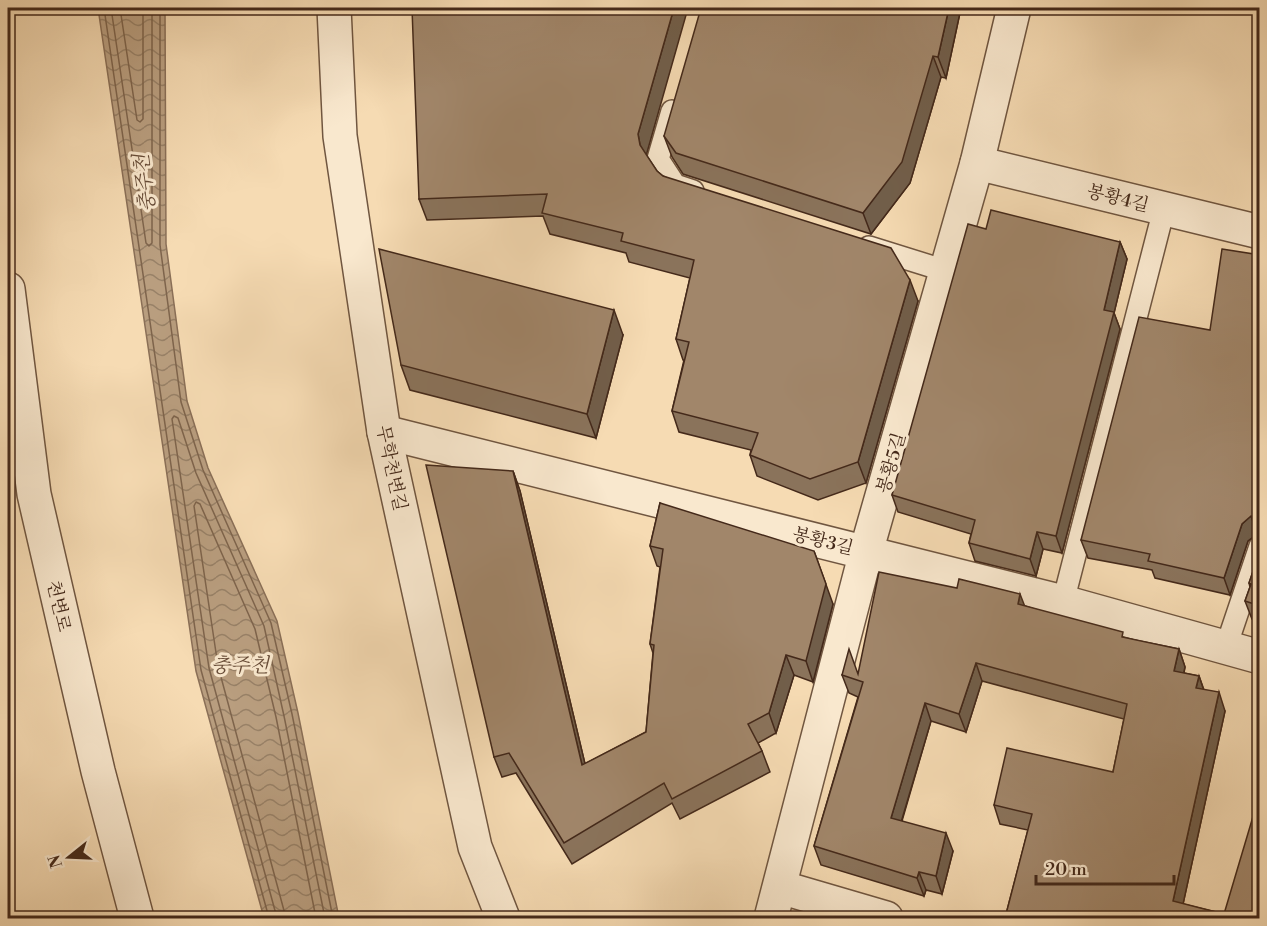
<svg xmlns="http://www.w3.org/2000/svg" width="1267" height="926" viewBox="0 0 1267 926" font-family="'Libre Bodoni','Noto Serif KR',serif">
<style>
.water{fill:url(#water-waves);stroke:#8a6f57;stroke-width:1.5}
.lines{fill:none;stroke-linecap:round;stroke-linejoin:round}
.shore{stroke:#7e644c;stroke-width:1.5}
.lane-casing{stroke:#705640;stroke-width:24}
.street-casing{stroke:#705640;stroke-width:36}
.lane{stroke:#f9e8ce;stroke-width:21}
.street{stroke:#f9e8ce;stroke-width:33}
.wall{fill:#8a735b;stroke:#44291a;stroke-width:1.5}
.shaded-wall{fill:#715e4a;stroke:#44291a;stroke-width:1.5}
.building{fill:#a1866a;stroke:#44291a;stroke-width:1.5}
.labels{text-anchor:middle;stroke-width:6;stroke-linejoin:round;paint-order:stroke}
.street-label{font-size:18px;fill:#44291a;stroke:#f9e8ce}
.water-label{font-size:20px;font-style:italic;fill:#674c38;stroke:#f9e8ce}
</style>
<defs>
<pattern id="water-waves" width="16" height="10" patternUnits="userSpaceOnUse" patternTransform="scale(1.5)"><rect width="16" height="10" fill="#b99e7f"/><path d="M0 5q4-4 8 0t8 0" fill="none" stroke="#988167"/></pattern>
</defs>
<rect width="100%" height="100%" fill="#f6dbb3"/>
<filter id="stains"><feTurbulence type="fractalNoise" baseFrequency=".00333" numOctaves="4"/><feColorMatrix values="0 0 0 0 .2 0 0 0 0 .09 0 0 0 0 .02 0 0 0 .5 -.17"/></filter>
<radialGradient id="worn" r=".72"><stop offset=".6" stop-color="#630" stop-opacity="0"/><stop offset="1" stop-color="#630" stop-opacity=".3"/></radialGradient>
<polygon class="water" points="98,8 165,8 166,244 187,401 208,468 277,621 298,713 339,918 264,918 196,671"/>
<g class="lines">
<g class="shore">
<polyline points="104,8 201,670 269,918"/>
<polyline points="111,8 146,243 149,246 152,243 152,8"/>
<polyline points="120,8 137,120 140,122 143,119 143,8"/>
<polyline points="160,8 160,245 181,402 203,470 271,623 292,714 333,918"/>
<polyline points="277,918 209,668 172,419 174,416 178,418 196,473 264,626 284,716 325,918"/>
<polyline points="286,918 218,666 194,506 196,502 200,504 255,629 276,717 316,918"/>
</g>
<g class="lane-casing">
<g id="lane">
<polyline points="672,111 658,159 675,185 693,191"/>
<polyline points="869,247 946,271"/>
<polyline points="1063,602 1164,209"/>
<polyline points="1226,647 1260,546"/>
</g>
</g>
<g class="street-casing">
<g id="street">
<polyline points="334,8 340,136 384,432 475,847 503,918"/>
<polyline points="977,163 1260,232"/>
<polyline points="8,289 34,494 98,771 137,918"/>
<polyline points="384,432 1063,602 1260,657"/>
<polyline points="780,887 886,918"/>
<polyline points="771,918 866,552 977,163 1014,8"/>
</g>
</g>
<use href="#lane" class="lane"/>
<use href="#street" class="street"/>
</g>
<g class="wall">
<polygon points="961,8 946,78 941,77 910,183 871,234 683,174 672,157 664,136"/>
<polygon points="646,155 657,171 663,176 918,301 866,483 818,500 757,476 750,455 751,450 679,432 672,411 684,360 683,360 676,339 690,278 629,262 626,253 550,234 543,216 427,220 419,199"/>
<polygon points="986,229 1120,242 1127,259 1114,313 1120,329 1062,553 1043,549 1036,576 975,561 969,543 971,534 898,512 892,495"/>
<polygon points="1260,255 1260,534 1257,534 1248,541 1230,595 1155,578 1152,570 1088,558 1081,540 1210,330"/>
<polygon points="623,335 596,438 410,390 401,365"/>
<polygon points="513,471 520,491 585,764 646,732 653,653 650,644 660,567 657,566 650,546 660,503 833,604 813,682 794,675 776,733 758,743 762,751 770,772 680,819 672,803 572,864 516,773 502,777 494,757"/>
<polygon points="1260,551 1260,621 1252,619 1245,601 1250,587 1249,583"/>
<polygon points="1025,606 1125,638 1179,649 1185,667 1184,673 1199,676 1204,690 1225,711 1183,904 1224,914 1260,918 1005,918 1028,830 1000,824 994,805 1113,772 1124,719 982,681 966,732 931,721 902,821 953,851 942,894 926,890 924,896 821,865 814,846 858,697 849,693 842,675 858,674"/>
</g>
<g class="shaded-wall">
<polygon points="674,8 688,8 646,156 640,145 638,134"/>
<polygon points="949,8 961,8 946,78 938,57"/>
<polygon points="933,56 941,77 910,183 871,234 863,213"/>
<polygon points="1120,242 1127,259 1114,313 1120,329 1062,553 1056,536 1104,310"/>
<polygon points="910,280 918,301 866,483 858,462"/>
<polygon points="614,310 623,335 596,438 587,414"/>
<polygon points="513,471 520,491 590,785 582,765"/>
<polygon points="1251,516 1257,534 1248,541 1230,595 1224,578 1242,524"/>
<polygon points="1037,532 1043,549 1036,576 1030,559"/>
<polygon points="814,551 833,604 813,682 806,661"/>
<polygon points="1020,594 1027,612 1018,604"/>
<polygon points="1179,649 1185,667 1180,689 1174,671"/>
<polygon points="786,655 794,675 776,733 769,713"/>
<polygon points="976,663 982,681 966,732 959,714"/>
<polygon points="1199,676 1205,694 1196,688"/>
<polygon points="1219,692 1225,711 1180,918 1173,901"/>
<polygon points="925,703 931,721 897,836 891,818"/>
<polygon points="946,833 953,851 942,894 936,876"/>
<polygon points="919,872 926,890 924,896 917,878"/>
</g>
<g class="building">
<polygon points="412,8 674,8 638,134 640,145 657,171 663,176 891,248 910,280 858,462 810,479 750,455 758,433 672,411 689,342 676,339 694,260 621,241 623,233 542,213 547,194 419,199"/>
<polygon points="701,8 949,8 938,57 933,56 902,162 863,213 676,153 664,136"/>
<polygon points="991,210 1120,242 1104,310 1114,312 1056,536 1037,532 1030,559 969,543 975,520 892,495 968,224 986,229"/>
<polygon points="379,249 614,310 587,414 401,365"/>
<polygon points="1222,249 1260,255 1260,518 1258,517 1251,516 1242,524 1224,578 1148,561 1150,554 1081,540 1139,317 1210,330"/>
<polygon points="426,465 513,471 582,765 646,732 654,645 650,644 663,549 650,546 660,503 814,551 826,584 806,661 786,655 769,713 748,724 762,751 672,799 664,783 564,843 509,753 494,757"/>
<polygon points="1260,551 1260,606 1245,601 1251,584 1249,583"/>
<polygon points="879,572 957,588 959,579 1020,594 1018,604 1123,632 1122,637 1179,649 1174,671 1199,676 1196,688 1219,692 1173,901 1224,914 1260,793 1260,918 1005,918 1032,814 994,805 1007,748 1113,772 1127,704 976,663 959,714 925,703 891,818 946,833 936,876 919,872 917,878 814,846 863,682 842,675 849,649 858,674"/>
</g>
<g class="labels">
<g class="street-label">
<text transform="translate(1118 198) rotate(14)" y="6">봉황4길</text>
<text transform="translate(891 463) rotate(-74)" y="6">봉황5길</text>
<text transform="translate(392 468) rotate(78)" y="6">무학천변길</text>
<text transform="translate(823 541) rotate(14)" y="6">봉황3길</text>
<text transform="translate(59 606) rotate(77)" y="6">천변로</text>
</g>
<g class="water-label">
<text transform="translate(144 183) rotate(-97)" y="7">충주천</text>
<text x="240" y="672">충주천</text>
</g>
</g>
<rect width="1267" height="926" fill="none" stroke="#f6dbb3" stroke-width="30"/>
<rect x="9" y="9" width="1249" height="908" fill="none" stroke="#44291a" stroke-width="3"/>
<rect x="15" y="15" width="1237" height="896" fill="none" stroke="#44291a" stroke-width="1.5"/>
<g transform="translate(69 857) rotate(252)" stroke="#f9e8ce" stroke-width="4.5" paint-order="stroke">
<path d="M0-4.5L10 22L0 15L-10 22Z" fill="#44291a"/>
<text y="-9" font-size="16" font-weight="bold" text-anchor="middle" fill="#44291a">N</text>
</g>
<path d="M1036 875v9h138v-9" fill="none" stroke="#44291a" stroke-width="3"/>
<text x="1045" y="875" font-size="18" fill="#44291a" stroke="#f9e8ce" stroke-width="4.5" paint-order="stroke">20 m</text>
<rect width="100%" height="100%" filter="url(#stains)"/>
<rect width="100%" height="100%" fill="url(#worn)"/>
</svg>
